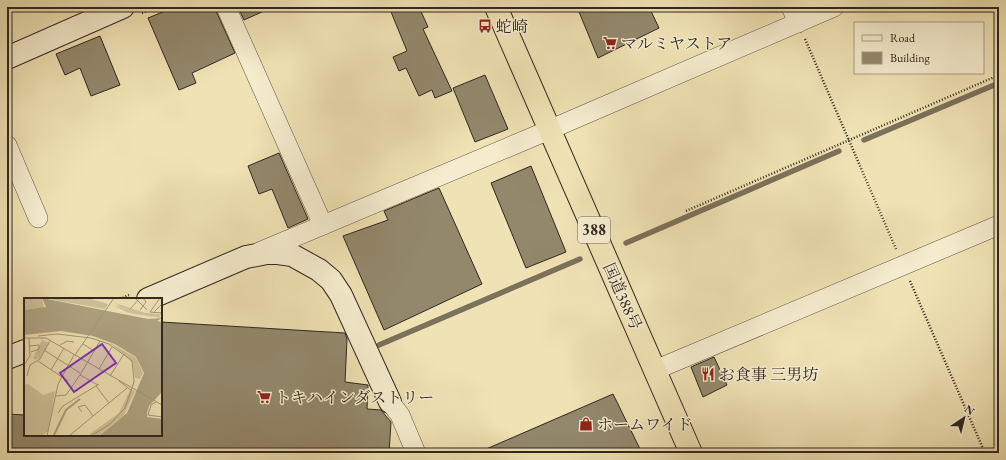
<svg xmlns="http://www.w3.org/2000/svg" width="1006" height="460" viewBox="0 0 1006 460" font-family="'EB Garamond','Noto Serif JP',serif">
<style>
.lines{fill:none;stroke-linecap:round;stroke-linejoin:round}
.stream{stroke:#7c715a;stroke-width:5.5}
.building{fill:#93886c;stroke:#30271f}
.street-casing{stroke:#605644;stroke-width:20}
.secondary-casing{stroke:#30271f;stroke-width:24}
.highway-casing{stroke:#30271f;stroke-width:24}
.path{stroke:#30271f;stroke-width:2.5;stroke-dasharray:1 2;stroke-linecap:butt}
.street{stroke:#f5ecce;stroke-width:19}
.secondary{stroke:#f5ecce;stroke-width:22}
.highway{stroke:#efe2b4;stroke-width:22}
.labels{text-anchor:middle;stroke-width:3;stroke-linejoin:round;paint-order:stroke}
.shield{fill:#f5ecce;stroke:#6b6254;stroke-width:1}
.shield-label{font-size:15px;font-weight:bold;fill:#30271f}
.poi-label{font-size:16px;fill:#30271f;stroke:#f5ecce;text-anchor:start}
.street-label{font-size:16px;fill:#30271f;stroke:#f5ecce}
.inset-river{fill:none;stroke:#aea281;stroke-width:2}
.inset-road{fill:none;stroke:#a39778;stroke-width:1}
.view{fill:#7b2cbf;fill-opacity:0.15;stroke:#7b2cbf;stroke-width:2}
.inset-edge{fill:none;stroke:#30271f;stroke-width:2}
</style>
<rect width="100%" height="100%" fill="#efe2b4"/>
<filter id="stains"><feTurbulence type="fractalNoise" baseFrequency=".005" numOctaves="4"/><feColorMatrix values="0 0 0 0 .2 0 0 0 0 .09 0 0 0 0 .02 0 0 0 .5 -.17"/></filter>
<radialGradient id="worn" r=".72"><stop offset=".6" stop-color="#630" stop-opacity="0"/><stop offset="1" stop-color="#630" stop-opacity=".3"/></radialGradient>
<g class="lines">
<g class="stream">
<polyline points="864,140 999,83"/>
<polyline points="626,243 839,151"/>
<polyline points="379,345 580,259"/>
</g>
</g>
<g class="building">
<polygon points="175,7 215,7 216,11 235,53 192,73 196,83 179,90 148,18"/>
<polygon points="238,7 273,7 244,20"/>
<polygon points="389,7 419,7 428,27 423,29 452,91 435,98 432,90 419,96 406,68 399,71 393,57 407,51"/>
<polygon points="577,7 649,7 659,28 598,58"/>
<polygon points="100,36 120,85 91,96 80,68 65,75 56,54"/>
<polygon points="485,75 508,129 475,142 453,88"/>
<polygon points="279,153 308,219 288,228 272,189 259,194 248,166"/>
<polygon points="531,166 566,252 526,268 491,183"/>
<polygon points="439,188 482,284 384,330 343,236 388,220 384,211"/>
<polygon points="161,322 345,333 347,339 345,382 368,385 367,409 381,410 391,422 389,453 7,453 7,414 25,415 25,435 161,435"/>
<polygon points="714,357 727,385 703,397 691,367"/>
<polygon points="613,394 642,453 477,453"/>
</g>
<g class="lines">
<g class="street-casing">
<g id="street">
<polyline points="226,7 323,225"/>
<polyline points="791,7 798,23"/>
<polyline points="7,145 38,218"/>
<polyline points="259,252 535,136 834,7"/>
<polyline points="655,370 999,225"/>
<polyline points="390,402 400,415 416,453"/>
</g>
</g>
<g class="secondary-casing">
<g id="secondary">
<polyline points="7,58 123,7"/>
<polyline points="148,299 246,257 267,253 278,253 292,255 319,270 331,280 341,295 390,402"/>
<polyline points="7,358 25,351"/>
</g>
</g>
<g class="highway-casing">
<polyline id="highway" points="496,7 691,453"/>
</g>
<g class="path">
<polyline points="142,13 156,7"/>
<polyline points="805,39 896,249"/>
<polyline points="686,211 999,75"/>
<polyline points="910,281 985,453"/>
<polyline points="120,299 129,295"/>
</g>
<use href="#street" class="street"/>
<use href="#secondary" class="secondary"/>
<use href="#highway" class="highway"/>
</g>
<defs>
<g id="bus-bare" transform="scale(1.08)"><path d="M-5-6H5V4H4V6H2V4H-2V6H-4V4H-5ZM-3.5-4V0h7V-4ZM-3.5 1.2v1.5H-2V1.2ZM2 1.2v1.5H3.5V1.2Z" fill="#8f2418" stroke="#f5ecce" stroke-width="2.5" paint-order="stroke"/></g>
<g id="supermarket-bare" transform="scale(1.08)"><path d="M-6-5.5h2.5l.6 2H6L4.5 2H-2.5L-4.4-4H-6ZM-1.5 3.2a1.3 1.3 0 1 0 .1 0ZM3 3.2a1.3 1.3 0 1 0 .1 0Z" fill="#8f2418" stroke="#f5ecce" stroke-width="2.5" paint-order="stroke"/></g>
<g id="restaurant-bare" transform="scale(1.08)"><path d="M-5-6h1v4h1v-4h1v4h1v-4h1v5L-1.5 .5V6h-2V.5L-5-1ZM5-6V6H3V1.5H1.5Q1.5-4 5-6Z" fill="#8f2418" stroke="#f5ecce" stroke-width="2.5" paint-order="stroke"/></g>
<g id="shop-bare" transform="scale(1.08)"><path d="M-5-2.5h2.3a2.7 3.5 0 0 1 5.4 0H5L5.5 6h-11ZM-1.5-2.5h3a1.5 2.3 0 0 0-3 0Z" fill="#8f2418" stroke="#f5ecce" stroke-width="2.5" paint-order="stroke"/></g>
</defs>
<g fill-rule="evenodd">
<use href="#bus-bare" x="485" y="26"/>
<use href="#supermarket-bare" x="610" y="43"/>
<use href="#restaurant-bare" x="708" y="374"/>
<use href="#supermarket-bare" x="264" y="397"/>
<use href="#shop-bare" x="586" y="424"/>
</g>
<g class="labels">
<rect class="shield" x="578" y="217" width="32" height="26" rx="3"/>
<g class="shield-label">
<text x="594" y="235">388</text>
</g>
<g class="poi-label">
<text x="496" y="32">蛇崎</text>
<text x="621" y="49">マルミヤストア</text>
<text x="719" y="380">お食事 三男坊</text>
<text x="275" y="403">トキハインダストリー</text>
<text x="597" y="430">ホームワイド</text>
</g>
<g class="street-label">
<text transform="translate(623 296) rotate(66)" y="6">国道388号</text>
</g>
</g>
<g transform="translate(24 298)">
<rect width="138" height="138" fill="#efe2b4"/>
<path d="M18,0L20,10L0,12V1ZM20,0H64L84,6L81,11ZM91,5L121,15L138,16L135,18L138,20L105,15L90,8L109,13L90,7L96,8ZM18,42L25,45L16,60L11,62L9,60ZM85,44L112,60L119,75L116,81L111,80L108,64ZM4,86L19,97L31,93L24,133L18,138H0V87ZM106,92L111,93L100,117L74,138H63L95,115Z" fill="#cfc29b"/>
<path d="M18,0L124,21L138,20L133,23L138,24V94L125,108L123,115V119L138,121V138H75L103,115L120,75L112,59L91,46L69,38L37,33L0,37V12L22,9Z" fill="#aea281"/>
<path class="inset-river" d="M30,137L42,112L56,101"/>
<path class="inset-road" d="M90,0L51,57L138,107M111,0L123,12M136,0L126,14L138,15M106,11L116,0M116,12L122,4L119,0M129,15L138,6M14,38L33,36L67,40L85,46L108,63L110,84L101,110L86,126L67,138M0,40H22L51,57M59,46L70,53M36,47L43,43L50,44M6,48L15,47V51L7,54M20,52L56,75M14,63L44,83M0,67L6,58L5,40M75,71L88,49M27,72L40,50M56,77L76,43M3,78L6,67L16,61L26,43M86,78L100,56M95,83L108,93M72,88L85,105M32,98L42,97L56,77L74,87M132,104L127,107L124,117L138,119M58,114L54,109L61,107L69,118M34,115L39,108L75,86M23,138L34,86L50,57M45,138L103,90"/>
<path class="view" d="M78,46L92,65L50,94L36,75Z"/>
<rect width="138" height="138" class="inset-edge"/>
</g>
<rect width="1006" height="460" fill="none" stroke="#efe2b4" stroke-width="24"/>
<rect x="8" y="8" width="990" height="444" fill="none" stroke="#30271f" stroke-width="2"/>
<rect x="12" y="12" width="982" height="436" fill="none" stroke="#30271f"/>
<rect x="854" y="22" width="130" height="52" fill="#f5ecce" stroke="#a69d88"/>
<rect x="862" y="35" width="20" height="6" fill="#f5ecce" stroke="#a69d88"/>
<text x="890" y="42" font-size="12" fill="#30271f">Road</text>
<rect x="862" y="52" width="20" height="12" fill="#93886c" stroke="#a69d88"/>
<text x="890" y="62" font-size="12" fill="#30271f">Building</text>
<g transform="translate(964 418) rotate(35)" stroke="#f5ecce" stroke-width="3" paint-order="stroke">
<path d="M0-3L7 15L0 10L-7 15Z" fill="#30271f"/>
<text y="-6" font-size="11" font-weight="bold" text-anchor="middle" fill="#30271f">N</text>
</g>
<rect width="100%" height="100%" filter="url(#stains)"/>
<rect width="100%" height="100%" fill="url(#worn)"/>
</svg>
